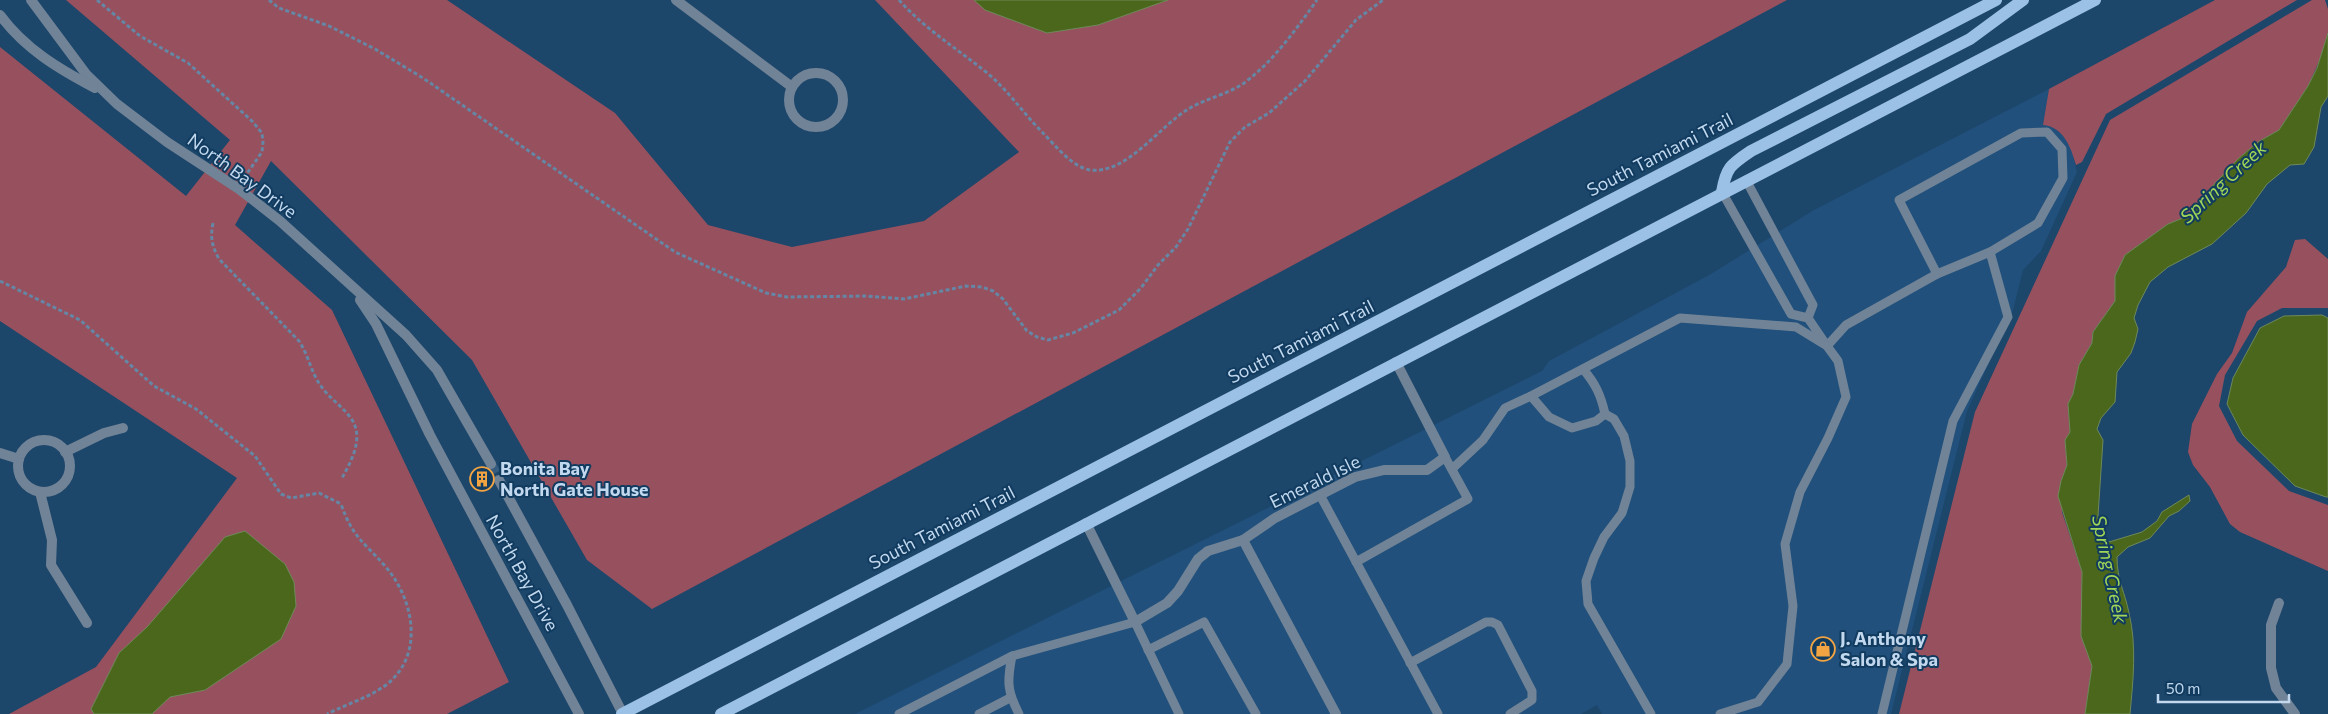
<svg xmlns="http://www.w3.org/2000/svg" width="2328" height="714" viewBox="0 0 2328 714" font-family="Commissioner,sans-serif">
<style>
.built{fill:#20507b}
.green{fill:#97515e}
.water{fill:#4a671b;stroke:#6e895a}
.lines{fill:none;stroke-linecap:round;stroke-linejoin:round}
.street-tunnel{stroke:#365c7f;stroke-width:10;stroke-dasharray:10 5;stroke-linecap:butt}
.path{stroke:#6586a5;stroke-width:3;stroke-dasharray:4 2.5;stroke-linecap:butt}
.lane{stroke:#718396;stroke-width:9}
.street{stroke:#718396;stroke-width:10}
.primary{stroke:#9cc1e7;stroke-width:12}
.labels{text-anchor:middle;stroke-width:4;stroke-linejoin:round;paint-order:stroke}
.street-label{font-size:18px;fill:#c1d8ee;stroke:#113b5f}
.poi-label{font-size:18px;font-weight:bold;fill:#c1d8ee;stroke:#113b5f;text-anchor:start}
.water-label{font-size:19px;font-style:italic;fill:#a1d557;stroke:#113b5f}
</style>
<rect width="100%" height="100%" fill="#1d466b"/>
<polygon class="built" points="2049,89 2043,125 2049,125 2062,134 2071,147 2077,172 2041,251 2023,270 2013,310 1967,411 1891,714 1602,714 1597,705 1581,714 855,714 1542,371 1549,361 1711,274 1814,210"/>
<g class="green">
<polygon points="66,0 447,0 615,113 708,225 792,247 924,221 1019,152 875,0 1787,0 652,609 587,560 472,360 271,161 235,225 332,310 509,682 447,714 9,714 96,667 237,478 0,321 0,47 186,196 230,140"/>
<path d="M2215,0H2297L2106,114L2082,162L2076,165C2071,148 2064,127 2043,125L2049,89Z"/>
<polygon points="2312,0 2325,0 2328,9 2328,33 2321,57 2308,86 2279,130 2258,142 2238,159 2205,194 2188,216 2168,224 2125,255 2115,276 2115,301 2093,332 2092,343 2079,365 2073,394 2068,404 2070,432 2065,441 2067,465 2061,481 2062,512 2082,572 2081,636 2092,666 2085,714 1899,714 1975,412 2110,120"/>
<polygon points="2305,239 2328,259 2328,308 2282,308 2257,321 2225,375 2219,406 2237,441 2289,491 2328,505 2328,571 2240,532 2230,524 2210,487 2193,465 2188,452 2192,424 2217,374 2232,353 2247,312 2286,267 2295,240"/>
</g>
<g class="water">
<polygon points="974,0 1168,0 1098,25 1047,33 985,10"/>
<path d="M2328,33V96L2321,107L2314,147L2304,164L2290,165L2267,184L2246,213L2212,244L2168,267L2150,282L2138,305L2134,318L2138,329L2135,342L2131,353L2117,372L2115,402L2101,418L2097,429L2103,440L2097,531L2102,538L2109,542L2142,532L2157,521L2162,512L2189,495L2190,501L2179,511L2169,516L2150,538L2128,547L2117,557C2117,581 2125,592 2129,613C2137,646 2133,681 2130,714H2085L2092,666L2081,636L2082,572L2058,496L2061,481L2067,465L2065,440L2070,432L2068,404L2073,394L2079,365L2092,343L2093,332L2115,301V276L2125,255L2168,224L2188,216L2205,194L2238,159L2258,142L2279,130L2308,86L2317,68Z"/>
<polygon points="2322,315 2328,318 2328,497 2326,497 2295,486 2243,435 2227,404 2233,378 2260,328 2284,316"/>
<polygon points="245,531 285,564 294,582 296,606 281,639 205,690 170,697 152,714 94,714 91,709 119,653 147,627 225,537"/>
</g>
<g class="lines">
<polyline class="street-tunnel" points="491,464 499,480"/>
<g class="path">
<polyline points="97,0 140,36 188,63 252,121 262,133 263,142 262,152 246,175"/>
<polyline points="269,0 279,8 329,26 375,49 423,78 675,252 766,293 787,297 867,296 904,299 966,286 982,287 993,291 1003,299 1027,331 1037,337 1048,340 1073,333 1119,310 1141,288 1158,265 1176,247 1188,229 1230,142 1245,127 1269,113 1305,81 1356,20 1383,0"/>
<path d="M899,0C925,29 956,48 986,72C1008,90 1023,113 1043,133C1055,145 1072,167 1090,170C1127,175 1161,124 1190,108C1209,97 1231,94 1248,80C1275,59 1297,28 1317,0"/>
<path d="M213,223C210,238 212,246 219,259L299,341C309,356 311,373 321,386C329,398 342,406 350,417C365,436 352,460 342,478"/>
<path d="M0,281L80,320L154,386L196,409L255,456L281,494L291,498L319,493L341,504C353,538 363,541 385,566C414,599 425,655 386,685C368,698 347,704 327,714"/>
</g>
<g class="lane">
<polygon points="2047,132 2062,149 2063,178 2038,223 1990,252 1937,274 1899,200 2021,133"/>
<polyline points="1746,180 1813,305 1808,318"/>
<polyline points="1722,192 1791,314 1808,318 1827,346 1846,325 1937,274"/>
<path d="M1583,369C1595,383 1601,395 1605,414"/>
<polyline points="1531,396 1680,318 1796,327 1827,346 1838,361 1846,397 1828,438 1800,492 1785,544 1793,606 1787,664 1758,702 1720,714"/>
<polyline points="1452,469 1483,440 1505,408 1531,396 1549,417 1572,428 1596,421 1605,414 1614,419 1624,436 1630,461 1630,487 1622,513 1604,537 1594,558 1586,581 1588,604 1651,714"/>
<polyline points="1320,495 1438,714"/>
<polyline points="1356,562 1468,499 1445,457"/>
<polyline points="1148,650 1204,622 1256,714"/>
<path d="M1012,656C1007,681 1007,691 1019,714"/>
<polyline points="1410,663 1486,622 1492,622 1498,625 1532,691 1532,700 1510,714"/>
<polyline points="899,714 1012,656 1135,622 1179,714"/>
<polyline points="979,714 1010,698"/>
<polyline points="1882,714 1953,421 2008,317 1990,252"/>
</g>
<g class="street">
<polyline points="31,0 86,74 117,104 167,142 239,189 280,221 406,335 437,370 491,464"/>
<polyline points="676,0 792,87"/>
<path d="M0,15C25,49 59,69 95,88"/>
<circle cx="816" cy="100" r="27"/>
<polyline points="360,300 376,324 430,435 579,714"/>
<circle cx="44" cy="466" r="26"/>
<polyline points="65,452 104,433 123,428"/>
<polyline points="0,453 19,459"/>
<polyline points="499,480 567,605 623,714"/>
<polyline points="40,492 52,540 51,565 87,623"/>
<polyline points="1086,523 1135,622 1167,603 1178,591 1198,559 1208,551 1243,540 1275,518 1355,477 1384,470 1427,470 1445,457 1396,362"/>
<polyline points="1243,540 1336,714"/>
<polyline points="2279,603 2271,625 2271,668 2276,688 2295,714"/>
</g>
<g class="primary">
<path d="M1722,192C1726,168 1730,165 1751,151L1970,39L2023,0"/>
<polyline points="622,714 1996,0"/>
<polyline points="721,714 2095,0"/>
</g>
</g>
<defs>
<g id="building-ring" transform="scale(1.25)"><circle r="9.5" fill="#113b5f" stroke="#f3a442" stroke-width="1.5"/><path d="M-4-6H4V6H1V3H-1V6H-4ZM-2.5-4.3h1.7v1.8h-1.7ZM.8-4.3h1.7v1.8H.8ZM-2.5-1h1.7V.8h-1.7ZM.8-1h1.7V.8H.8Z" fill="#f3a442"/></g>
<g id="shop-ring" transform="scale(1.25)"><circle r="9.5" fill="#113b5f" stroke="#f3a442" stroke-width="1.5"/><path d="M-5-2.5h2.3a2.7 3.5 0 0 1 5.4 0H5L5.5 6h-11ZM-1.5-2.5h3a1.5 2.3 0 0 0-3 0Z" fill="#f3a442"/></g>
</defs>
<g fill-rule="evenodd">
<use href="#building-ring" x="482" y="479"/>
<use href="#shop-ring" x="1823" y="649"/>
</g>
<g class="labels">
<g class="street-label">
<text transform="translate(1660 155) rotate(-27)" y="6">South Tamiami Trail</text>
<text transform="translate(242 176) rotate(36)" y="6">North Bay Drive</text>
<text transform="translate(1301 342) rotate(-27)" y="6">South Tamiami Trail</text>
<text transform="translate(1315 482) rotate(-26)" y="6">Emerald Isle</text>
<text transform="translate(942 528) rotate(-27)" y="6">South Tamiami Trail</text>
<text transform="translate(522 573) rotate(61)" y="6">North Bay Drive</text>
</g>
<g class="poi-label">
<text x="500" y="475">Bonita Bay<tspan x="500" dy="21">North Gate House</tspan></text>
<text x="1840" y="645">J. Anthony<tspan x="1840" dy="21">Salon &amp; Spa</tspan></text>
</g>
<g class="water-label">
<text transform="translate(2223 182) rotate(-43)" y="7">Spring Creek</text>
<text transform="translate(2110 569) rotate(78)" y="7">Spring Creek</text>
</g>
</g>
<path d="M2158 694v8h131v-8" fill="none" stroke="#c1d8ee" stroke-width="2.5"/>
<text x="2166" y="694" font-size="15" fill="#c1d8ee" stroke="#113b5f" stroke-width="4" paint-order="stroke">50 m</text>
</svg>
